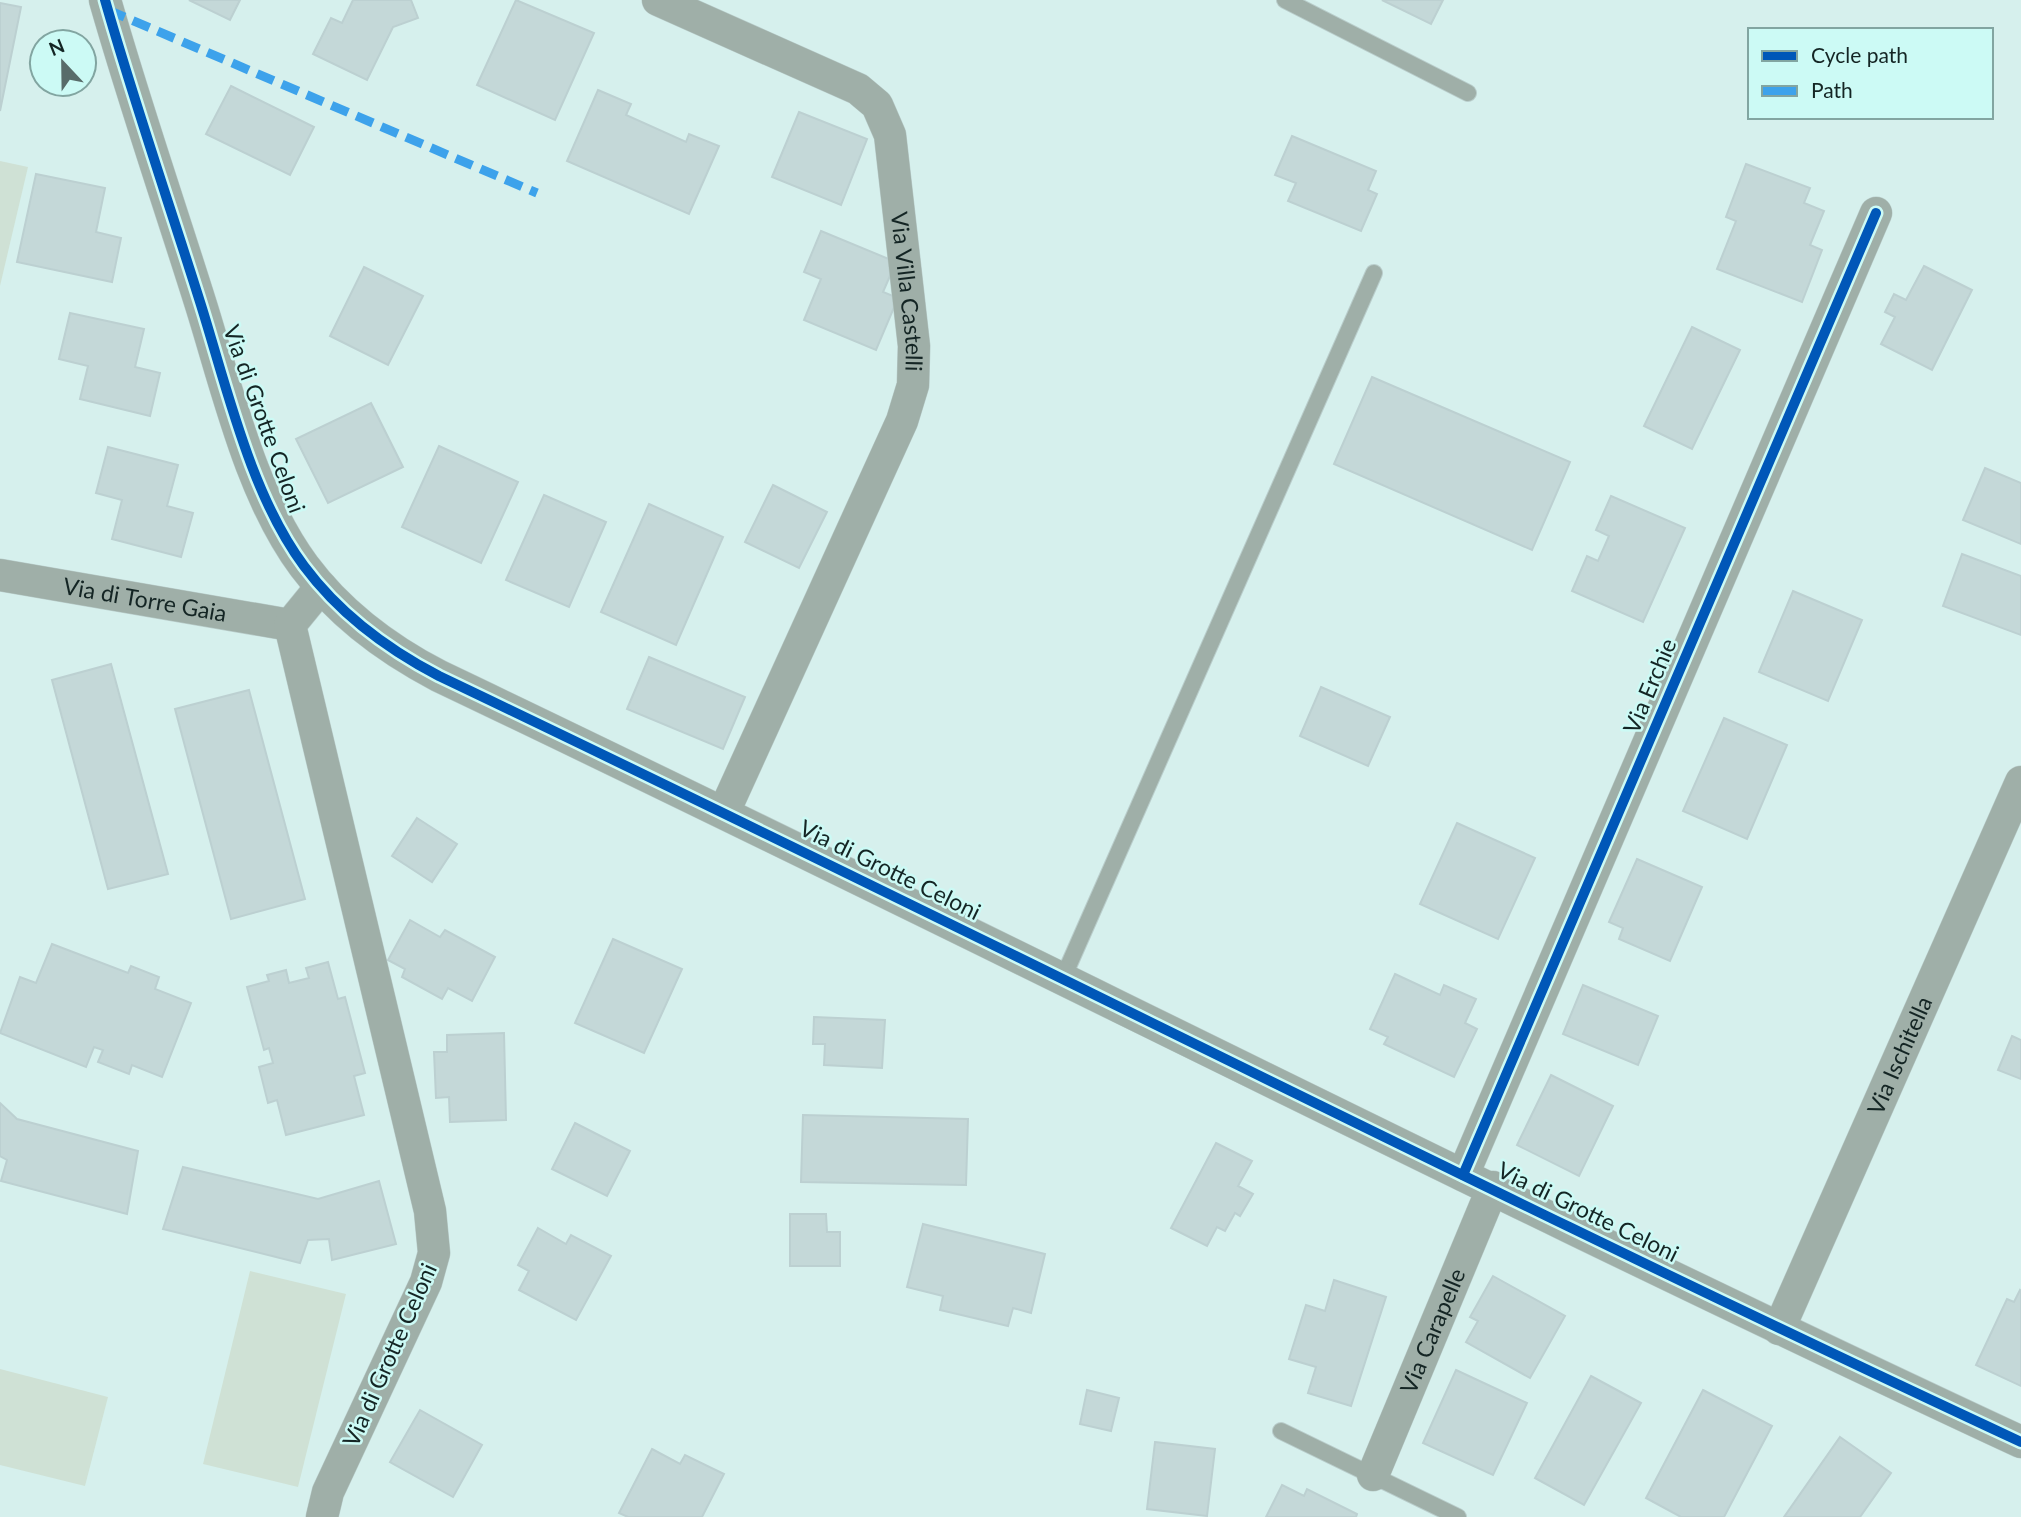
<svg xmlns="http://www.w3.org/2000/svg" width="2021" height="1517" viewBox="0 0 2021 1517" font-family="Lato,sans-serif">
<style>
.green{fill:#cfe1d5}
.building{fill:#c4d8d8;stroke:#bcd0d1;stroke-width:2}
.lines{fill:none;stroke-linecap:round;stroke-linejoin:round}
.lane-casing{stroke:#b9cdcb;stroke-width:18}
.street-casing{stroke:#b9cdcb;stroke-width:33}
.lane{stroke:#9fafa8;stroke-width:16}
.street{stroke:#9fafa8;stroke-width:32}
.quiet{stroke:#3da2eb;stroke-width:9;stroke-dasharray:18 9;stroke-linecap:butt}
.cycleway-casing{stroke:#ccfaf5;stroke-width:15}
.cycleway{stroke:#0057b8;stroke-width:10}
.labels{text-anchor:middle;stroke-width:5;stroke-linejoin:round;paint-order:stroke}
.street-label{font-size:23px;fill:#142524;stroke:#ccfaf5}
</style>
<rect width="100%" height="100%" fill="#d6f0ed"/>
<g class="green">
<polygon points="0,161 28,167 0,286"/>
<polygon points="250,1271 346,1294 298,1487 203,1464"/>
<polygon points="0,1369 108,1397 85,1486 0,1465"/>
</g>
<g class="building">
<polygon points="189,0 240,0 230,20"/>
<polygon points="353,0 411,0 418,18 393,27 367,80 313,54 331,18 342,23"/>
<polygon points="516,0 594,33 555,120 477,85"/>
<polygon points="1382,0 1443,0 1431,24"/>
<polygon points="0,3 21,7 0,111"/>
<polygon points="231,86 314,127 290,175 206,134"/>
<polygon points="598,90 631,104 626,115 686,142 689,134 719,146 689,214 567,161"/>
<polygon points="799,112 867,139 841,205 772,177"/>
<polygon points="1292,136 1376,171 1368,190 1377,194 1361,231 1288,201 1296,183 1275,175"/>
<polygon points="1746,164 1810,188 1804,203 1824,211 1810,245 1822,250 1802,302 1717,269 1736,221 1726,217"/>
<polygon points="36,174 105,188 96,232 121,238 112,282 17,262"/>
<polygon points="821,231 896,262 883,292 898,298 876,350 804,320 821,279 804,272"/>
<polygon points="1924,266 1972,290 1932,370 1881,344 1895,317 1885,312 1894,294 1906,300"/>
<polygon points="364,267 423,296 388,365 330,336"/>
<polygon points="70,313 144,329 135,367 160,373 150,416 80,399 88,366 59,359"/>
<polygon points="1692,327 1740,350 1692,449 1644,426"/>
<polygon points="1372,377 1570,462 1532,550 1334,464"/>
<polygon points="371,403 403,467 328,503 296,439"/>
<polygon points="439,446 518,482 481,563 402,527"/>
<polygon points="108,447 178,465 167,506 193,513 181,557 112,539 122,500 96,493"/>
<polygon points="1985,468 2021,483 2021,544 1963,520"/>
<polygon points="773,485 827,512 799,568 745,542"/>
<polygon points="544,495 606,522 569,607 506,580"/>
<polygon points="1611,496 1685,528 1643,622 1572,591 1587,556 1598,561 1609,536 1596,530"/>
<polygon points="649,504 723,537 676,645 601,612"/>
<polygon points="1962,554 2021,576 2021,635 1943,606"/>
<polygon points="1793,591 1862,620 1828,701 1759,672"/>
<polygon points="649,657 745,697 723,749 627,709"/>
<polygon points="111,664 168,874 108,889 52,680"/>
<polygon points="1321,687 1390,717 1368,766 1300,736"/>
<polygon points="249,690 305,899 231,919 175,709"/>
<polygon points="1724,718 1787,745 1747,839 1683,811"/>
<polygon points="417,818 457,844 432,882 392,856"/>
<polygon points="1457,823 1535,858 1498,939 1420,904"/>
<polygon points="1637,859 1702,887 1670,961 1619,939 1623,928 1609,922"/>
<polygon points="410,920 440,937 445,930 495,957 472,1001 448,988 442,999 402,977 405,969 388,960"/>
<polygon points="613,939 682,969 644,1053 575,1023"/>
<polygon points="52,944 128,973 131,966 159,977 155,989 191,1003 162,1077 132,1065 129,1074 98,1062 103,1050 94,1047 86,1067 0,1033 20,977 36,983"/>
<polygon points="328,962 338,999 345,997 365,1073 354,1076 364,1115 286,1135 277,1100 268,1103 259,1067 273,1063 269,1048 264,1050 247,987 269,981 267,975 286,970 289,983 309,978 306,968"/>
<polygon points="1395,974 1440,995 1444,985 1476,999 1465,1023 1477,1029 1454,1077 1384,1044 1388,1037 1370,1029"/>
<polygon points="1583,985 1658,1016 1638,1065 1563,1034"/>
<polygon points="814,1017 885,1020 882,1068 824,1065 825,1044 813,1044"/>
<polygon points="504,1033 506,1120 450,1122 449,1097 436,1098 434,1052 447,1052 447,1035"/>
<polygon points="2012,1036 2021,1040 2021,1079 1998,1070"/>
<polygon points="1551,1075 1613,1106 1579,1176 1517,1145"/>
<polygon points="0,1103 17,1119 138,1151 127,1214 1,1181 7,1160 0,1156"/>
<polygon points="803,1115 968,1119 966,1185 801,1182"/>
<polygon points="575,1123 630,1151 607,1196 552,1169"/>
<polygon points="1216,1143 1252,1161 1238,1186 1253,1194 1240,1216 1235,1213 1225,1231 1217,1227 1207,1246 1171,1228"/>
<polygon points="183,1167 318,1199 379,1181 396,1244 332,1260 329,1239 308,1240 300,1263 163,1229"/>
<polygon points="790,1214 826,1214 827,1232 840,1232 840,1266 790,1266"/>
<polygon points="923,1224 1045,1254 1031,1313 1013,1308 1008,1326 940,1310 943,1296 907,1287"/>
<polygon points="538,1228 566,1244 571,1235 611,1256 576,1320 519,1290 529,1271 518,1265"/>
<polygon points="1493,1276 1565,1316 1530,1378 1466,1342 1478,1321 1470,1317"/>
<polygon points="1334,1280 1386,1297 1351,1406 1308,1393 1316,1367 1289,1359 1306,1305 1325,1311"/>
<polygon points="2020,1290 2021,1291 2021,1386 1976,1365 2007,1299 2014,1302"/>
<polygon points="1456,1370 1527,1403 1493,1475 1423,1443"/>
<polygon points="1591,1376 1641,1403 1584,1505 1535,1478"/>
<polygon points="1087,1390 1119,1398 1111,1431 1080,1424"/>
<polygon points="1703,1390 1772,1426 1724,1517 1681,1517 1646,1498"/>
<polygon points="420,1410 482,1445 453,1497 390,1462"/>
<polygon points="1840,1437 1891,1473 1860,1517 1784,1517"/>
<polygon points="1155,1442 1215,1449 1207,1516 1147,1509"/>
<polygon points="652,1449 680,1464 685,1455 724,1474 702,1517 628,1517 619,1513"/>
<polygon points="1282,1485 1304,1496 1307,1489 1357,1514 1356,1517 1266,1517"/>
</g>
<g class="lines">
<g class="lane-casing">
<g id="lane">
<polyline points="1285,0 1468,93"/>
<polyline points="1063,978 1374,273"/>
<polyline points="1281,1431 1458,1517"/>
</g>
</g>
<g class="street-casing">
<g id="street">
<path d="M105,0C134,102 169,203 201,305C227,388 251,495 304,566C339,613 387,649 439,676C968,928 1490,1195 2021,1442"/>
<path id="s1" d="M658,0L858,89L877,105L890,135L914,346L913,385L902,421L724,812"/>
<path id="s2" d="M0,575L290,625"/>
<polyline points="321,587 290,625 430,1211 434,1253 426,1282 328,1492 322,1517"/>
<polyline points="1463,1175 1876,213"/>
<path id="s3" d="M1779,1329L2021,782"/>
<path id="s4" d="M1373,1475L1493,1187"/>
</g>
</g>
<use href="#lane" class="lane"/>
<use href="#street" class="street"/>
<polyline class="quiet" points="108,10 537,193"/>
<g class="cycleway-casing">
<g id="cycleway">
<path d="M105,0C134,102 169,203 201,305C227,388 251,495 304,566C339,613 387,649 439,676C968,928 1490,1195 2021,1442"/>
<polyline points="1463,1175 1876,213"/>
</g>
</g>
<use href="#cycleway" class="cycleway"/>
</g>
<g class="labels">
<g class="street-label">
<text dy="8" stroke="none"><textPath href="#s1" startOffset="434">Via Villa Castelli</textPath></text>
<text transform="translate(264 419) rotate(70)" y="8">Via di Grotte Celoni</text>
<text dy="8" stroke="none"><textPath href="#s2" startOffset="147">Via di Torre Gaia</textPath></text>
<text transform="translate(1650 686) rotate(-67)" y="8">Via Erchie</text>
<text transform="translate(890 870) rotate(26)" y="8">Via di Grotte Celoni</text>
<text dy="8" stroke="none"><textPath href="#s3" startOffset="299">Via Ischitella</textPath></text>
<text transform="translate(1588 1212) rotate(26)" y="8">Via di Grotte Celoni</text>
<text dy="8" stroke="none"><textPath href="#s4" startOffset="156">Via Carapelle</textPath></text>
<text transform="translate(390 1355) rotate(-66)" y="8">Via di Grotte Celoni</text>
</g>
</g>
<rect x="1748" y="28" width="245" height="91" fill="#ccfaf5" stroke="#82a5a1" stroke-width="2"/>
<rect x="1762" y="51" width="35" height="10" fill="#0057b8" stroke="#82a5a1" stroke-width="2"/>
<text x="1811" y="63" font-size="21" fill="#142524">Cycle path</text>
<rect x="1762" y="86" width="35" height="10" fill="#3da2eb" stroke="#82a5a1" stroke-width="2"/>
<text x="1811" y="98" font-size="21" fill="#142524">Path</text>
<g transform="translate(63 63) rotate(338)"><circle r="33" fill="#ccfaf5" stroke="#82a5a1" stroke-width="2"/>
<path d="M0-5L12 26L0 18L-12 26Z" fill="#586c6a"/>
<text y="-10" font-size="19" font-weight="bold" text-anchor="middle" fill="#142524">N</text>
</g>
</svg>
